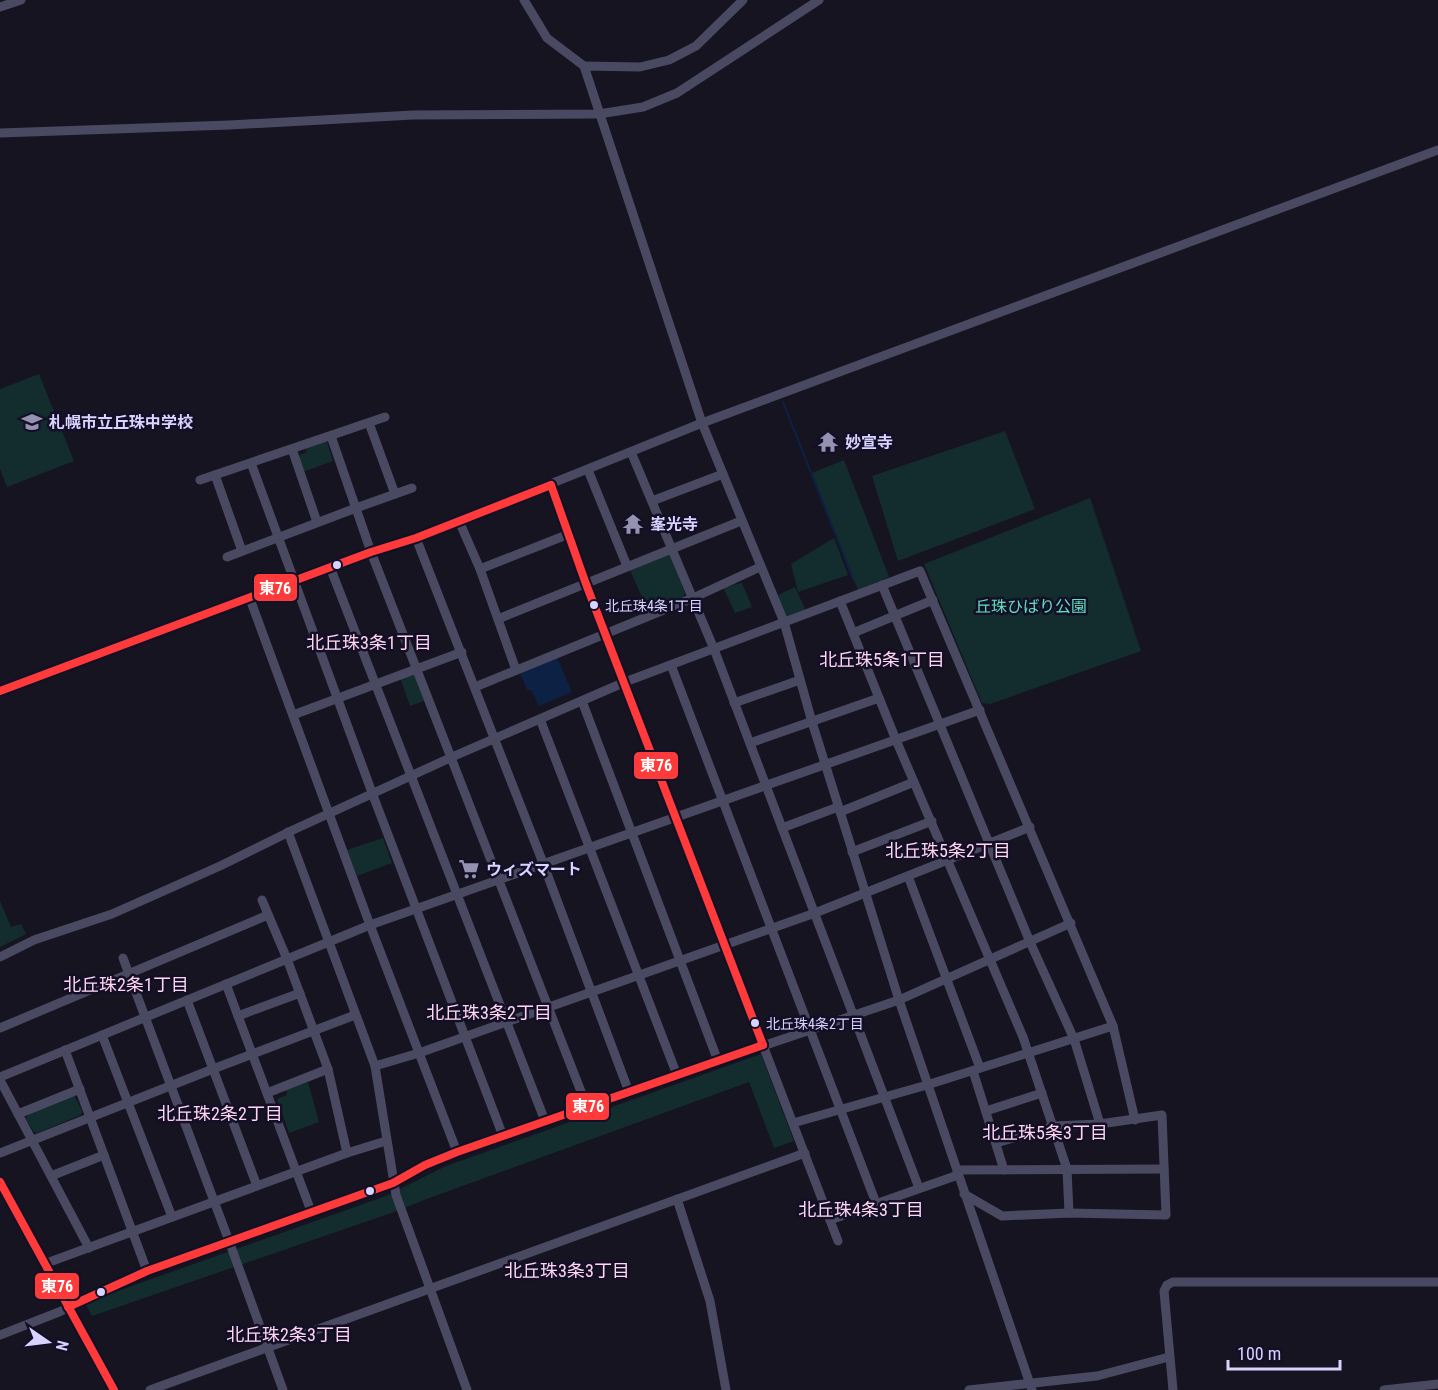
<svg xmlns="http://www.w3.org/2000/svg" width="1438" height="1390" viewBox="0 0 1438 1390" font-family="'Roboto Condensed','Noto Sans JP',sans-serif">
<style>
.green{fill:#132c2d}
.water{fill:#0d2144}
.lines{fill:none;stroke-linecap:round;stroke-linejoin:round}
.stream{stroke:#0d2144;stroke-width:2}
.minor{stroke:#4a4962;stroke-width:9}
.bus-1-casing{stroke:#130f26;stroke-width:12}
.bus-1{stroke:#ff3a3a;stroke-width:8}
.bus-dot{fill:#d9d4ff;stroke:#130f26;stroke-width:2}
.labels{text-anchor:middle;stroke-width:5;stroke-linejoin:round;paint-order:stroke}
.bus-label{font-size:14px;fill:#d9d4ff;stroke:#130f26;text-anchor:start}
.poi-label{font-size:16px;font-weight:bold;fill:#d9d4ff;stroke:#130f26;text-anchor:start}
.park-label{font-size:16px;fill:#5fe0c0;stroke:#130f26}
.neighbourhood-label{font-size:18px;fill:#ffd6f0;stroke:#130f26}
.line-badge{stroke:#130f26;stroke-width:2}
.badge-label{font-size:16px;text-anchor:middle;font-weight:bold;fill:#fff}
</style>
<rect width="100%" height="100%" fill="#161421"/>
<g class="green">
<polygon points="39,374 74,461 7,487 0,469 0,389"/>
<polygon points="1005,431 1035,509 898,561 872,476"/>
<polygon points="322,442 327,442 333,461 303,472 297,456 307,452 305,448"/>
<polygon points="844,460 889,577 858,590 812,473"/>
<polygon points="1090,498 1141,651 990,704 982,703 924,564"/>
<polygon points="834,538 848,575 798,592 791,564"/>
<polygon points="666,555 670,555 685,593 683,597 648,611 630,570"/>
<polygon points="742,583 752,607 735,613 723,587"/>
<polygon points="795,587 806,611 786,618 776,596"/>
<polygon points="414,672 424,701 410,706 400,677"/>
<polygon points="383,838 392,863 357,876 347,850"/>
<polygon points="0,901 11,927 21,924 26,934 0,947"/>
<polygon points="761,1054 794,1141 774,1148 749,1082 424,1200 397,1211 92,1316 86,1305 92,1300 386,1196 446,1166"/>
<polygon points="308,1082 319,1122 289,1133 277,1099 287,1095 286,1090"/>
<polygon points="74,1095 82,1111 81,1115 37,1133 34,1132 26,1119 28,1114"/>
</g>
<polygon class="water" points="556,655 572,692 539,706 531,690 527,690 519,670"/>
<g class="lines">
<polyline class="stream" points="783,402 854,581"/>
<g class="minor">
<polyline points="524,0 547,38 584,66"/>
<polyline points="743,0 696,46 669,60 640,67 584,66 702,423 784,622 812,722 899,1000 1032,1390"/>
<polyline points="0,7 21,0"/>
<polyline points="0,133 229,125 413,115 599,114 643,107 677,93 819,0"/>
<polyline points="369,423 395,494"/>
<polyline points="331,436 371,552 587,1107"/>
<polyline points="292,449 317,522"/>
<polyline points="631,452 714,649 919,1188"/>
<polyline points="251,463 374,798 503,1136"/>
<polyline points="588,470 627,566"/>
<polyline points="215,475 242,551"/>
<polyline points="200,480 385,417"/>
<polyline points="551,485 586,584 838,1241"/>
<polyline points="652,501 723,474"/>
<polyline points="459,521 480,569 516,670"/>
<polyline points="416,538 543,863 629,1092"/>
<polyline points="227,557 356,508 412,488"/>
<polyline points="330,567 545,1121"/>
<polyline points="480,569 569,534"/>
<polyline points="882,585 1030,942 1074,1039 1100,1124"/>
<polyline points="250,599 370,925 457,1152"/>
<polyline points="840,601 896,740 1023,1037 1067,1169 1069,1213"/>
<polyline points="498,619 741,521"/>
<polyline points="853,633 933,600"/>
<polyline points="671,665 876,1203"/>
<polyline points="475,687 693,598 760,567"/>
<polyline points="0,691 371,552 416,538 702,423 1438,150"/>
<polyline points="582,701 718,1061"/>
<polyline points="734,703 800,680"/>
<polyline points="293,715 462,652"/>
<polyline points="540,719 677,1075"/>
<polyline points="750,743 879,698"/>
<polyline points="840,812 914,782"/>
<polyline points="782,828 838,807"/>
<polyline points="288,832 375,1066 396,1195 467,1390"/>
<polyline points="852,852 932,821"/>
<polyline points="908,876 980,1068"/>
<polyline points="262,900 287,959 328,1069 347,1153"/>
<polyline points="0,957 34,940 112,914 220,866 293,830 452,757 625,682 920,571 1113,1026 1135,1120"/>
<polyline points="123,958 229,1241 283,1390"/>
<polyline points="226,984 311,1211"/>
<polyline points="187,1000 257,1186"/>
<polyline points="238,1016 300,993"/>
<polyline points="0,1028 268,915"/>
<polyline points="102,1035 172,1217"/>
<polyline points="65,1050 147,1271"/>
<polyline points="375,1066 419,1053 815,913 1030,827"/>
<polyline points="973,1071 1004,1170"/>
<polyline points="0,1077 370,925 980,710"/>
<polyline points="0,1080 89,1248"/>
<polyline points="267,1093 328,1069"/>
<polyline points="986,1111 1042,1093"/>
<polyline points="18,1114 80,1089"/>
<polyline points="793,1123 927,1085 1113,1026"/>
<polyline points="0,1153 213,1069 355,1015"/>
<polyline points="957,1170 1164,1169"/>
<polyline points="51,1176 104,1155"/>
<polyline points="0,1182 114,1390"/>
<polyline points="964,1194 1002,1216 1069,1213 1166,1215 1162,1115 1100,1124 1054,1126 996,1143"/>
<polyline points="677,1199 710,1301 726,1390"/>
<polyline points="830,1220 958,1175"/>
<polyline points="44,1264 347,1153 386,1141"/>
<polyline points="0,1335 59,1312 147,1271 393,1183 425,1165 457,1152 718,1061 899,1000 1071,923"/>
<polyline points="150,1390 805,1153"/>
<polyline points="969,1390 1097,1376 1169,1357"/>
<polyline points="1173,1390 1164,1291 1167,1285 1173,1282 1438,1282"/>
<polyline points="1384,1390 1438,1384"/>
</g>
<g class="bus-1-casing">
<g id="bus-1">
<polyline points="551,485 586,584 763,1045"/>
<polyline points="0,691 371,552 416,538 551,485"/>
<polyline points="0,1182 114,1390"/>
<polyline points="68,1307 147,1271 393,1183 425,1165 457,1152 763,1045"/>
</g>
</g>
<use href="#bus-1" class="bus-1"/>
</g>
<defs>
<g id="school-bare" transform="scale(1.62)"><path d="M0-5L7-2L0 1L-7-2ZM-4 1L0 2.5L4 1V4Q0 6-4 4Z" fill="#9591b1" stroke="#130f26" stroke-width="2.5" paint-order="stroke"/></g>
<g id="temple-bare" transform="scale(1.62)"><path d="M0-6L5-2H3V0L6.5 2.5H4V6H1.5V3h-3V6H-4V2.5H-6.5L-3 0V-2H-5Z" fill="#9591b1" stroke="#130f26" stroke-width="2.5" paint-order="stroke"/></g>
<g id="supermarket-bare" transform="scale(1.62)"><path d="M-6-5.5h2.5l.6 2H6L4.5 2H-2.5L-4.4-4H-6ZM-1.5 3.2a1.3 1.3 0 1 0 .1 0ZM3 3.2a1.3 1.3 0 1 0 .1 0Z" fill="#9591b1" stroke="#130f26" stroke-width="2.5" paint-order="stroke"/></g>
</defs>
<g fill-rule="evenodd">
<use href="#school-bare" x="32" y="422"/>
<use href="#temple-bare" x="828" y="442"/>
<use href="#temple-bare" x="633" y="524"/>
<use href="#supermarket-bare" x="469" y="869"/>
</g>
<g class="bus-dot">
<circle cx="337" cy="565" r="5"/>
<circle cx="594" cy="605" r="5"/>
<circle cx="755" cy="1023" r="5"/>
<circle cx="370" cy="1191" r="5"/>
<circle cx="101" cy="1292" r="5"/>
</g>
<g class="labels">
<g class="bus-label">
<text x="605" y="611">北丘珠4条1丁目</text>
<text x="766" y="1029">北丘珠4条2丁目</text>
</g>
<g class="poi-label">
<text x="49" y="428">札幌市立丘珠中学校</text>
<text x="845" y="448">妙宣寺</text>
<text x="650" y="530">峯光寺</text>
<text x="486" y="875">ウィズマート</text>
</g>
<g class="park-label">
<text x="1031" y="612">丘珠ひばり公園</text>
</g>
<g class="neighbourhood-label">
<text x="369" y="649">北丘珠3条1丁目</text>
<text x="882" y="666">北丘珠5条1丁目</text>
<text x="948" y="857">北丘珠5条2丁目</text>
<text x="126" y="991">北丘珠2条1丁目</text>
<text x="489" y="1019">北丘珠3条2丁目</text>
<text x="220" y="1120">北丘珠2条2丁目</text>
<text x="1045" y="1139">北丘珠5条3丁目</text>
<text x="861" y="1216">北丘珠4条3丁目</text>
<text x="567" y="1277">北丘珠3条3丁目</text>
<text x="289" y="1341">北丘珠2条3丁目</text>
</g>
</g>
<g class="line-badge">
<rect x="253" y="573" width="45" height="29" rx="6" fill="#ff3a3a"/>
<rect x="633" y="751" width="46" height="29" rx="6" fill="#ff3a3a"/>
<rect x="565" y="1092" width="45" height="29" rx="6" fill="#ff3a3a"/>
<rect x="34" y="1272" width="46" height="28" rx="6" fill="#ff3a3a"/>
</g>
<g class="badge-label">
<text x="275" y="594">東76</text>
<text x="656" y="771">東76</text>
<text x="588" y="1112">東76</text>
<text x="57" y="1292">東76</text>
</g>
<g transform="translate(48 1342) rotate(104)" stroke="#130f26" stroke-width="4.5" paint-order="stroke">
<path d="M0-4.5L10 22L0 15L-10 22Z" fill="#d9d4ff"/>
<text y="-9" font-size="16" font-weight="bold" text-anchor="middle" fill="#d9d4ff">N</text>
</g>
<path d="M1228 1360v9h112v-9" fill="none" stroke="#d9d4ff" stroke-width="3"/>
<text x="1237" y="1360" font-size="18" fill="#d9d4ff" stroke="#130f26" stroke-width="4.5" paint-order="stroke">100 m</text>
</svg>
